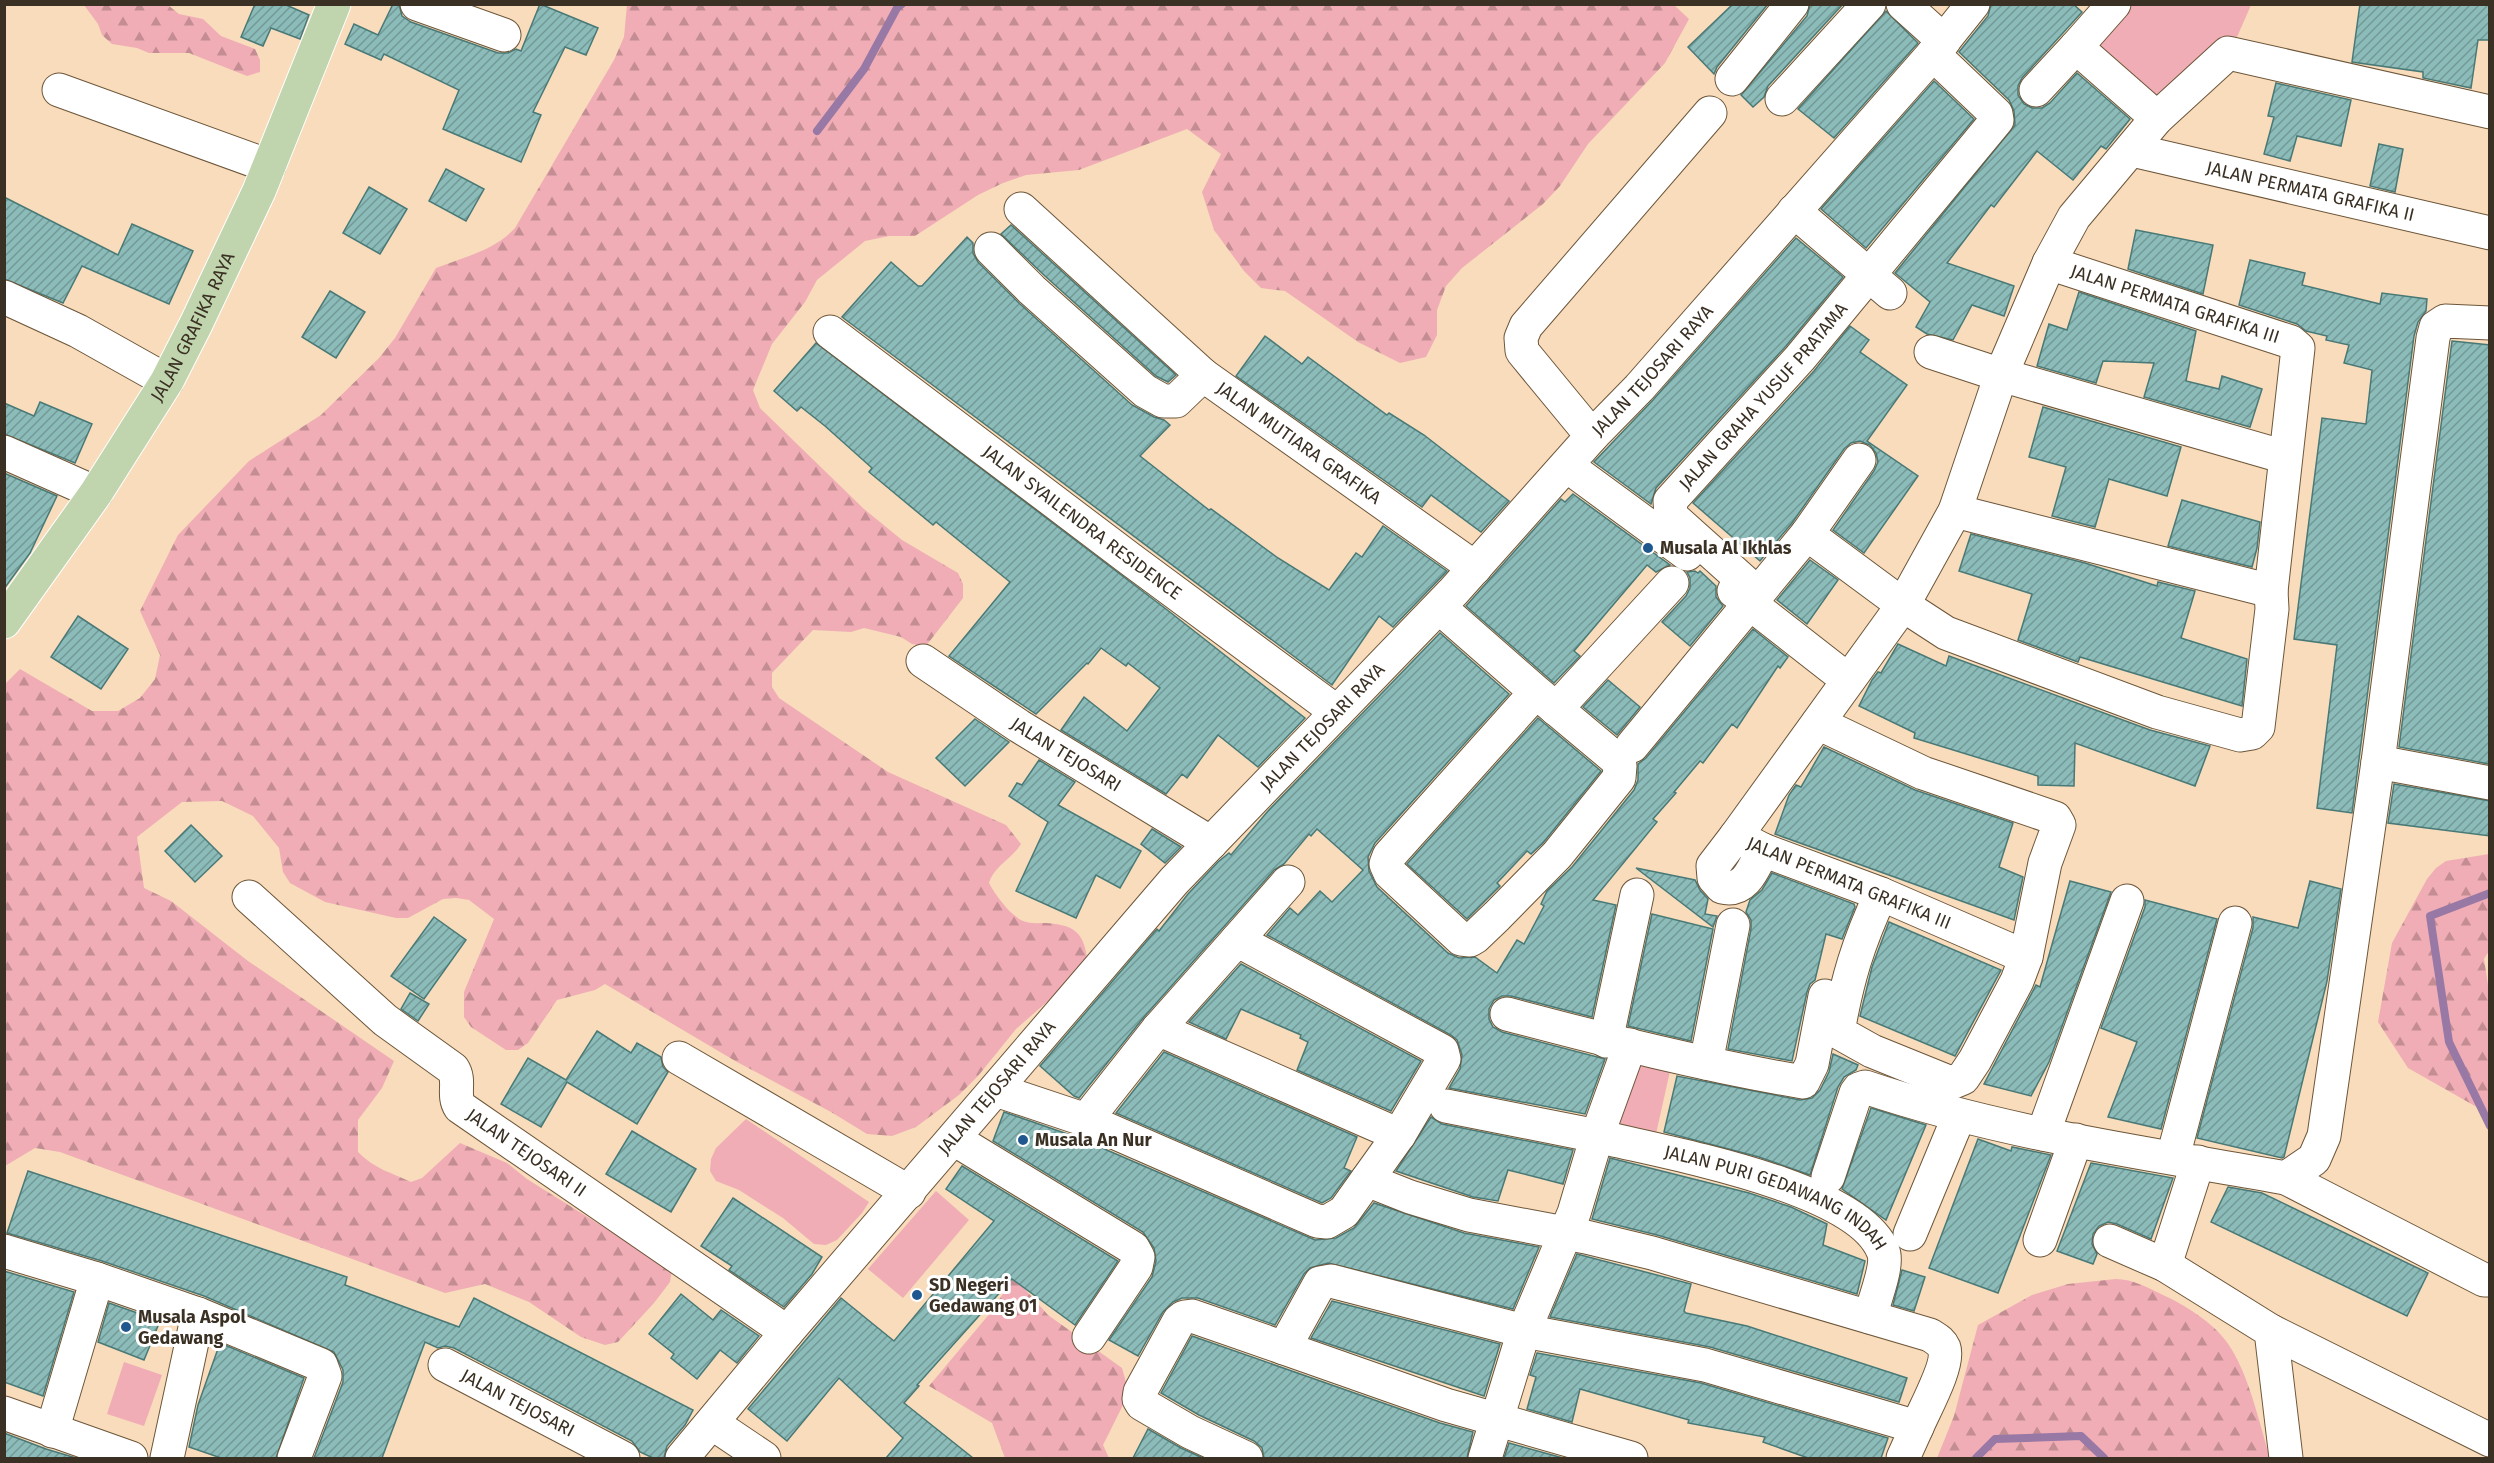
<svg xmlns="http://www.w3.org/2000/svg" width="2494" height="1463" viewBox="0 0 2494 1463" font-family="'Fira Sans',sans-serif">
<defs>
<pattern id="forest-firs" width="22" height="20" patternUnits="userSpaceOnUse" patternTransform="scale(1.5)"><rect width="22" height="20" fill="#f0adb5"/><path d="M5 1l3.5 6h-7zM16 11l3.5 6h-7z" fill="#c38d93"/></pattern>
<pattern id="building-hatch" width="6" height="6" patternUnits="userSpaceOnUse" patternTransform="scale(1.5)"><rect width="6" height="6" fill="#8bbcb9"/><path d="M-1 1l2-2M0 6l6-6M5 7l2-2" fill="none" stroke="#739996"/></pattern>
</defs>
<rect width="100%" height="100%" fill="#f8dcbc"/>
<g fill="#f0adb5">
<polygon points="2128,5 2251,5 2237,37 2159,108 2092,44"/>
<polygon points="1631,1053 1672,1062 1654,1143 1613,1134"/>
<polygon points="746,1119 869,1202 862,1213 837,1240 826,1245 814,1244 783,1218 739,1190 716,1181 710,1171 711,1159 716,1148"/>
<polygon points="936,1191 969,1220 903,1298 868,1269"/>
<polygon points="124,1362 162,1375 144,1426 107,1414"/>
</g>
<g fill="url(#forest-firs)">
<path d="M1673,4l16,15 -24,44 -77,81 -28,42 -17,18 -81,64 -16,18 -9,24v25l-11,22 -26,6 -42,-21 -73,-51 -24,-3 -17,-17 -30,-41 -12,-38 19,-38 -34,-25 -108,41 -53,5 -23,8 -25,12 -63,41h-26l-24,5 -48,39 -12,22 -33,42 -19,46 7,18 104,101 38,31 56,33 5,11v14l-37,48 -14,-2 -11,-7 -37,-9 -13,4 -38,-2 -41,43v14l7,11 109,74 118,53 15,19c-10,16 -26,21 -32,39 7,13 21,32 34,38 7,3 16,2 23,2 33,2 39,13 42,43l-72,63 -38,47 -19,19 -43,32 -24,9 -25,-2 -36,-22 -94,-50 -132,-78 -10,6 -38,10 -29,43 -10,7h-12l-35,-23 -7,-10v-25l30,-73 -25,-19 -13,-2 -13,1 -35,19h-12l-71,-16 -35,-19 -7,-11 -4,-24 -26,-32 -31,-15 -40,1 -45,35 7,51 27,13 77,60 146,100 -12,27 -24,32v32c17,17 32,20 53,30l11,-4 38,-35 47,20 20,16 145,91 -2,12 -16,21 -36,39 -13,3 -24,-8 -52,-35 -44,-18 -40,9 -385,-141 -25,-4 -30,18v-482l15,-15 72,42h26l22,-13 15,-19 5,-24 -20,-44 38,-76 71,-74 72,-46 58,-57 16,-20 41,-70c28,-11 58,-17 79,-40l99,-168 10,-23 3,-32z"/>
<polygon points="84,5 168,5 179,14 203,19 221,36 255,49 260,60 260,72 247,76 189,53 149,53 137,48 112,44 102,35 98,24"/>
<polygon points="2489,854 2489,951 2484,959 2490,998 2489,1114 2408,1068 2378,1022 2392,943 2427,879 2436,868 2446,861"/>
<polygon points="1014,1277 1048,1315 1122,1368 1129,1393 1103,1445 1109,1458 1005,1458 992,1423 929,1386 991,1312"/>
<path d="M2116,1279c17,0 32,9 47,16 22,10 49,27 63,46 23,31 33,82 44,117h-333l17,-42 24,-91 54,-30 36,-11z"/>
</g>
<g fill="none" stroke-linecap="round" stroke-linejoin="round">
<g stroke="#9878a5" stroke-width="8">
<polyline points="817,131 864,69 897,8 902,4"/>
<polyline points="2490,893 2430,916 2449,1042 2490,1126"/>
<polyline points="1976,1458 1995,1439 2081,1436 2104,1458"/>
</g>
</g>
<g fill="url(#building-hatch)" stroke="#497976" stroke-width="1.5">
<polygon points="255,4 284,4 309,15 300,39 271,28 263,46 241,37"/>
<polygon points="393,4 399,4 402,16 411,22 498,53 508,53 516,49 521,51 540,4 598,28 586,55 565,47 533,112 541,115 521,162 443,129 459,90 384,54 381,60 345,44 354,24 378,35"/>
<polygon points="1733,4 1768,4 1717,67 1714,74 1688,47"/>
<polygon points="1810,4 1843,4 1768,86 1764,97 1753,107 1741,95 1807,16"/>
<polygon points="1991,4 2073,4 2082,12 2022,78 2018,86 2018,95 2024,104 2032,108 2042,108 2050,103 2077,73 2130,119 2106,149 2101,146 2073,180 2037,151 1994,207 1991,205 1947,263 2014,286 2004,316 1972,305 1953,340 1927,334 1916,327 1930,302 1895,273 2015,125 2014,111 2009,100 1959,52 1988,16"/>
<polygon points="2360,4 2490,4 2490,40 2478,40 2471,88 2423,78 2423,72 2352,62"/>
<polygon points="1886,11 1918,43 1834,138 1798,109"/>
<polygon points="1934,81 1974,119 1866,248 1821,209"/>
<polygon points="2276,83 2351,100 2341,146 2297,136 2290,161 2264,154 2274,117 2268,116"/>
<polygon points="2379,144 2403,149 2395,192 2370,186"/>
<polygon points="446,169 484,189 466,221 429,201"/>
<polygon points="369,187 407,209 380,254 343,233"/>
<polygon points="4,197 118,255 132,224 193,251 169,304 82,266 63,303 4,279"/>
<polygon points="1011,225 1176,375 1168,382 1156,376 1045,276 1001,234"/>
<polygon points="2136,230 2213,245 2203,294 2128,269"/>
<polygon points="967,237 973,243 973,253 978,262 1020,304 1132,405 1154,417 1164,420 1170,425 1140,456 1209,510 1211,509 1278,558 1329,590 1356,553 1362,557 1383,526 1447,571 1393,627 1379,616 1332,685 842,317 891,262 918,286 922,286"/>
<polygon points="1796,238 1843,277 1786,346 1656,488 1651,504 1594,462 1653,400"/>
<polygon points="2250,260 2305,273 2302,285 2380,304 2382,293 2427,299 2426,311 2418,322 2414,336 2352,813 2317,808 2337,645 2294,639 2322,418 2366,424 2372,370 2344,363 2349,345 2326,340 2327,336 2306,331 2297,324 2239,305"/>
<polygon points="330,291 365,312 336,358 302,337"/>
<polygon points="2079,292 2196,331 2186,381 2219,389 2222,376 2262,389 2250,427 2144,397 2154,363 2103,361 2096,383 2037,366 2049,324 2067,330"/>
<polygon points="1850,326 1869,340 1860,352 1907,385 1867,441 1918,476 1864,553 1833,530 1874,471 1878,462 1876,453 1870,445 1860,441 1851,443 1844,449 1792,523 1760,561 1693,503 1814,371"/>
<polygon points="1265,336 1302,364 1308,357 1387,415 1389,413 1424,435 1509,501 1481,532 1431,495 1422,507 1236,376"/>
<polygon points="2452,341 2490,345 2489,764 2399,747"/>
<polygon points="816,343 1166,609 1305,718 1258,767 1218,735 1187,778 1182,774 1166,794 1061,730 1084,697 1127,731 1160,688 1128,663 1126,666 1101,648 1088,664 1087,663 1036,714 949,656 1010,582 936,522 933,525 869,472 872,468 825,426 801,407 797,411 774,391"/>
<polygon points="40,402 92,424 75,463 4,434 4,403 34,416"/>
<polygon points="2043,407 2181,447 2167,496 2109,479 2095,527 2052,516 2066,467 2029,457"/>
<polygon points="4,473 57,496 30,553 4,589"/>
<polygon points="1573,494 1670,565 1656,572 1647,565 1574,651 1580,656 1554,683 1466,606 1561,499 1565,502"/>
<polygon points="2182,500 2260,522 2257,548 2252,567 2168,546"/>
<polygon points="1971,534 2085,563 2157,586 2158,582 2195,591 2181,638 2247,659 2242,706 2080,657 2078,662 2018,640 2032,594 1959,571"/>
<polygon points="1810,560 1838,580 1807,624 1777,600"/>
<polygon points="1695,571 1698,573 1700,571 1716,586 1716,597 1723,606 1690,646 1662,622 1686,596 1690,588 1690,578 1687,572"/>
<polygon points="78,616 128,649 101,689 51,657"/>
<polygon points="1753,629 1788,657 1780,668 1778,666 1737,728 1732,724 1703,763 1700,761 1674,792 1676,793 1653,819 1657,822 1593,900 1616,905 1592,1017 1511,996 1502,996 1494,1000 1489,1009 1489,1019 1493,1027 1502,1032 1605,1059 1585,1114 1449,1088 1460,1069 1462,1055 1457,1040 1451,1035 1267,935 1290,908 1298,915 1320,891 1332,902 1363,870 1317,829 1311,836 1309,834 1284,864 1274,870 1144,1017 1079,1098 1074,1096 1040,1066 1157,929 1159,931 1188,894 1218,862 1229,853 1231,855 1268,811 1440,633 1509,694 1375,843 1368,857 1369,871 1377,887 1448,953 1459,958 1475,957 1497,973 1517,940 1524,944 1544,906 1541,904 1547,891 1572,867 1634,790 1638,780 1638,764 1646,758"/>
<polygon points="1898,644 1946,666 1949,656 2150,730 2210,746 2195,786 2075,743 2074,786 2038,785 2038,776 1914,738 1915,733 1859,706 1872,680 1878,672 1881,673"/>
<polygon points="1608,680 1640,707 1617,735 1583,707"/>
<polygon points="1538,718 1601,771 1543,843 1531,854 1527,851 1497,883 1500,886 1467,919 1407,864"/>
<polygon points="975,719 1009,742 965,786 936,758"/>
<polygon points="1824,747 1915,790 2013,823 1999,867 2023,877 2014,920 1775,834 1789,795 1796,785 1801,787"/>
<polygon points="1039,760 1075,782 1058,805 1141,851 1120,888 1096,875 1076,918 1016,891 1048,822 1009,796 1017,783 1022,785"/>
<polygon points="2394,784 2490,801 2490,836 2388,823"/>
<polygon points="191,825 222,856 195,882 165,851"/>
<polygon points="1152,829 1181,847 1165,863 1141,844"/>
<polygon points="1636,868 1695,880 1700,890 1708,899 1705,914 1717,916 1713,927"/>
<polygon points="1772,873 1854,904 1855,907 1842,939 1826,934 1815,980 1810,984 1807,992 1792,1061 1728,1049 1751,929 1751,920 1746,912 1750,900 1762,890"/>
<polygon points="2070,881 2111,892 2049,1062 2031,1096 1984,1084 2036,985 2040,987"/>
<polygon points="2310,881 2341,889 2327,981 2284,1157 2282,1158 2197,1138 2253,928 2253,917 2298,928"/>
<polygon points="2145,900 2217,919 2161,1129 2108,1117 2137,1042 2101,1028 2145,907"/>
<polygon points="1652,914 1713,929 1691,1041 1628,1026"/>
<polygon points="434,917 466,940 424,999 391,976"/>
<polygon points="1889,922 2001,970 1955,1056 1860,1016 1872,967"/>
<polygon points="1241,964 1421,1061 1391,1111 1297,1070 1308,1042 1300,1038 1301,1035 1241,1009 1226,1039 1189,1022"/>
<polygon points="410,993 429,1004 418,1021 401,1009"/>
<polygon points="597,1031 631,1053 637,1043 661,1057 663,1067 668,1072 637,1124 567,1082 541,1127 501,1104 528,1058 566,1080"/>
<polygon points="1164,1052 1357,1137 1344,1168 1351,1171 1331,1198 1322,1203 1116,1113"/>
<polygon points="1833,1054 1858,1065 1856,1070 1844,1077 1838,1087 1810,1175 1759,1157 1664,1132 1677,1076 1800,1100 1812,1098 1820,1090 1829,1072"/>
<polygon points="1871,1108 1926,1125 1886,1220 1842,1189"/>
<polygon points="1004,1112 1079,1138 1315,1240 1336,1238 1354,1228 1374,1203 1464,1233 1539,1247 1513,1309 1328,1263 1310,1268 1304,1274 1275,1325 1198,1298 1182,1298 1173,1302 1163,1312 1138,1356 1109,1340 1152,1277 1156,1261 1154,1248 1143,1232 993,1141"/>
<polygon points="1431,1117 1442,1124 1573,1150 1563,1184 1508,1170 1498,1201 1473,1197 1396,1171"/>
<polygon points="632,1131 696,1169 671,1212 606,1174"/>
<polygon points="1978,1139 2011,1151 2012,1147 2051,1155 1998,1293 1929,1268"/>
<polygon points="1610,1158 1749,1193 1791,1207 1827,1224 1823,1245 1865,1261 1857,1294 1657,1235 1592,1219"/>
<polygon points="2091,1163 2173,1178 2151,1239 2117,1224 2108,1222 2099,1226 2093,1234 2092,1244 2097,1254 2093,1264 2057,1251"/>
<polygon points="962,1166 1118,1261 1075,1325 1012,1279 917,1385 919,1386 904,1403 973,1458 886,1458 903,1438 839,1378 787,1441 748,1409 841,1298 894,1341 994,1221 946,1189"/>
<polygon points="28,1171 347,1277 345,1285 459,1327 474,1298 693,1410 685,1425 667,1446 664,1458 653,1458 640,1452 632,1441 454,1348 445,1346 438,1348 425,1342 382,1458 314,1458 343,1382 343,1370 334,1352 204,1296 102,1261 7,1233"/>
<polygon points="2228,1187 2262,1193 2428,1273 2407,1316 2211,1222"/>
<polygon points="733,1198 822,1257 812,1274 784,1307 729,1270 732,1266 701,1246"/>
<polygon points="1577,1254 1691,1284 1684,1311 1686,1313 1747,1326 1907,1378 1899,1402 1710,1347 1550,1317"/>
<polygon points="1902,1270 1925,1277 1914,1311 1893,1305"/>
<polygon points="4,1271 74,1292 43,1396 4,1382"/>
<polygon points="681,1294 713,1320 721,1310 759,1336 737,1363 720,1350 697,1379 671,1358 674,1354 649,1334"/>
<polygon points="1332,1301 1500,1344 1484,1396 1311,1338"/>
<polygon points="109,1303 160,1321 144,1360 98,1342"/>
<polygon points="1192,1336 1440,1423 1473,1432 1467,1458 1264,1458 1262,1448 1254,1441 1199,1415 1161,1393"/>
<polygon points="220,1343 304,1378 276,1458 221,1458 189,1447 198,1405"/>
<polygon points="1537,1353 1701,1383 1888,1438 1881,1458 1808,1458 1763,1442 1765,1437 1688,1423 1689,1420 1580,1389 1572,1422 1527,1409 1536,1377 1530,1375"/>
<polygon points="1148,1429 1181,1448 1203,1458 1133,1458"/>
<polygon points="4,1433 46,1449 76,1458 4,1458"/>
<polygon points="1509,1443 1563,1458 1504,1458"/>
</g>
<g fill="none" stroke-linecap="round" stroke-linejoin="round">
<defs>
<g id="minor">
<polyline points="417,4 504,35"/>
<polyline points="1903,4 1944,41"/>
<polyline points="2114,4 2076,47 2157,118"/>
<polyline points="1732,79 1792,4"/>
<polyline points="59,90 269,166"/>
<polyline points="2036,90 2076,47"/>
<polyline points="1782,99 1869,4"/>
<path id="s1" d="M2132,150l358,83"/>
<polyline points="1021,209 1203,375"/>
<polyline points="1794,211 1890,293"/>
<path id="s2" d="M991,249l41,41 113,101 18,10h13l27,-26 272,193"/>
<polyline points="4,297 78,331 167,381"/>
<polyline points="2490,323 2445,321 2436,327 2433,338 2378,762 2490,783"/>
<path id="s3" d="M830,332l300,227 207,153"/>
<polyline points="1931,352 2001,375 2285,457"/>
<polyline points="1592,436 1522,351 1521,338 1526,326 1710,113"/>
<polyline points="4,452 96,493"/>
<polyline points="1574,471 1687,554"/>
<polyline points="1955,511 2271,591 2298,348 2291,342 2049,263"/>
<polyline points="1807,534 1903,605 1946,633 2157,712 2240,735 2252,733 2258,727 2272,609 2271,591"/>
<polyline points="1734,591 1848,680"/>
<path id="s4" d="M1758,594l-87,-78 -1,-15 130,-143 197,-238 -1,-6 -63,-60"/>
<polyline points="1439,607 1536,692 1389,856 1386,864 1390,873 1461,939 1470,940 1475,937 1497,916 1557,855 1619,778 1620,766 1616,759 1536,692"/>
<path id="s5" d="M923,661l96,65 192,117"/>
<polyline points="1556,709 1672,583"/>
<path d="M1818,723l105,50 132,45 4,7 -14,38 -19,94 -9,24 -42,79 -12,18 -12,5 -79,-32 -34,-19c9,-52 20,-89 43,-138"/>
<polyline points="1632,746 1807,534 1859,460"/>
<path d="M1736,836l-23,30 1,12 8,9c24,6 32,-20 41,-37"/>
<path id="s6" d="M249,897l136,123 68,49c8,12 -1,26 7,38l327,225"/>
<polyline points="1237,940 1288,882"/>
<polyline points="2026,957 1881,894 1763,850 1736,836 1903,605 1955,511 2001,375 2049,263 2074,217 2157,118 2228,53 2490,112"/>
<path d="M1507,1014c98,26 196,51 296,68l9,-18 13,-68"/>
<polyline points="1158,1029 1399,1135"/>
<polyline points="1606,1041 1637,895"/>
<path id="s7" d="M1630,1045l-33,91c64,16 260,49 286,115 6,14 -9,50 -13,66"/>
<polyline points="679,1058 909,1192"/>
<polyline points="1706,1063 1733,925"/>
<polyline points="996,1090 1086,1120 1317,1221 1327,1222 1344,1212 1399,1135 1444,1059 1442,1051 1237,940 1158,1029 1086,1120"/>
<polyline points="1446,1106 1597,1136 1574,1213 1524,1331 1485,1458"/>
<polyline points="2043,1134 2127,901"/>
<polyline points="954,1139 1133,1248 1138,1257 1136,1267 1089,1337"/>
<polyline points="2173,1157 2235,923"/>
<path d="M1828,1177l28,-84 3,-4 6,-2c136,46 280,66 421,91l28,-19 10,-23 54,-374"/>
<polyline points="2286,1178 2484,1280 2490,1280"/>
<path d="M1367,1180l43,17 59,18 117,22 66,16 278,82c6,4 11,6 14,13 6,16 -20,62 -27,79l-212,-62 -181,-34 -193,-50 -11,2 -36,65 162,57 185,53"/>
<polyline points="1910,1234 1959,1116"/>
<polyline points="2040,1240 2076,1140"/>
<polyline points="2110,1241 2165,1265 2271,1331 2286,1458"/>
<polyline points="4,1251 97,1279 198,1314 321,1365 325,1376 294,1458"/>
<polyline points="2165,1265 2198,1162"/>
<polyline points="2271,1331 2490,1440"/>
<path id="s8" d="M445,1365l178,93"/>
<polyline points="4,1413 131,1458"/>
<polyline points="712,1423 764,1458"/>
<polyline points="52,1431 97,1279"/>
<polyline points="167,1458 198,1314"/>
<path id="s9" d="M682,1458l105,-126 387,-451 280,-290 138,-155 47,-48 294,-334 40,-50"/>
<polyline points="1246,1458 1190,1432 1142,1404 1139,1399 1140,1392 1179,1321 1184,1317 1192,1316 1284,1348"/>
<polyline points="1903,1458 1917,1427"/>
</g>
<g id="major">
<path id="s10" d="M4,622l92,-129 71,-112 29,-57 63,-133 75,-187"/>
</g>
</defs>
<use href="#minor" stroke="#6d5639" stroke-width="35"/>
<use href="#major" stroke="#fff" stroke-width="35"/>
<use href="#minor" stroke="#fff" stroke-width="33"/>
<use href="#major" stroke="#c0d4ae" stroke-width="33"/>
</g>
<g fill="#1f578f" stroke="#fff" stroke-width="2">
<circle cx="1648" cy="548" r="6"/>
<circle cx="1023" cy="1140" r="6"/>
<circle cx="917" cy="1295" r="6"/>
<circle cx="126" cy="1327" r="6"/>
</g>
<g text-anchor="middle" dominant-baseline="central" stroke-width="6" stroke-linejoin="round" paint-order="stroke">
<g font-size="18" fill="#3a3023" stroke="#fff">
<text stroke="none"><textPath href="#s1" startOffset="183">JALAN PERMATA GRAFIKA II</textPath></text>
<text transform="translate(2175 304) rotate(18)">JALAN PERMATA GRAFIKA III</text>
<text stroke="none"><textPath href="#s10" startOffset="351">JALAN GRAFIKA RAYA</textPath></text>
<text stroke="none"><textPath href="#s9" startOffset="1458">JALAN TEJOSARI RAYA</textPath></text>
<text stroke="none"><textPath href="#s4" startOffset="272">JALAN GRAHA YUSUF PRATAMA</textPath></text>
<text stroke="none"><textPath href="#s2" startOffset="398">JALAN MUTIARA GRAFIKA</textPath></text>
<text stroke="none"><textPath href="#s3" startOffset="316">JALAN SYAILENDRA RESIDENCE</textPath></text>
<text stroke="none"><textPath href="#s9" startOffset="972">JALAN TEJOSARI RAYA</textPath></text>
<text stroke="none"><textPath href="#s5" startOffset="171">JALAN TEJOSARI</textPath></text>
<text transform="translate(1849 883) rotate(22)">JALAN PERMATA GRAFIKA III</text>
<text stroke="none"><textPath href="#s9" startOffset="486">JALAN TEJOSARI RAYA</textPath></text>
<text stroke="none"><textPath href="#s6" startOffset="387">JALAN TEJOSARI II</textPath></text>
<text stroke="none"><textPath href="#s7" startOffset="288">JALAN PURI GEDAWANG INDAH</textPath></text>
<text stroke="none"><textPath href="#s8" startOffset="82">JALAN TEJOSARI</textPath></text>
</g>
<g font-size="18" font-weight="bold" fill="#3a3023" stroke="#fff" text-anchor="start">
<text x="1660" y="548">Musala Al Ikhlas</text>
<text x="1035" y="1140">Musala An Nur</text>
<text x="929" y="1285">SD Negeri<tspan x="929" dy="21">Gedawang 01</tspan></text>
<text x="138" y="1317">Musala Aspol<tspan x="138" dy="21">Gedawang</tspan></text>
</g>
</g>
<rect width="2494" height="1463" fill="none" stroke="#3a3023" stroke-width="12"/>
</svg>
